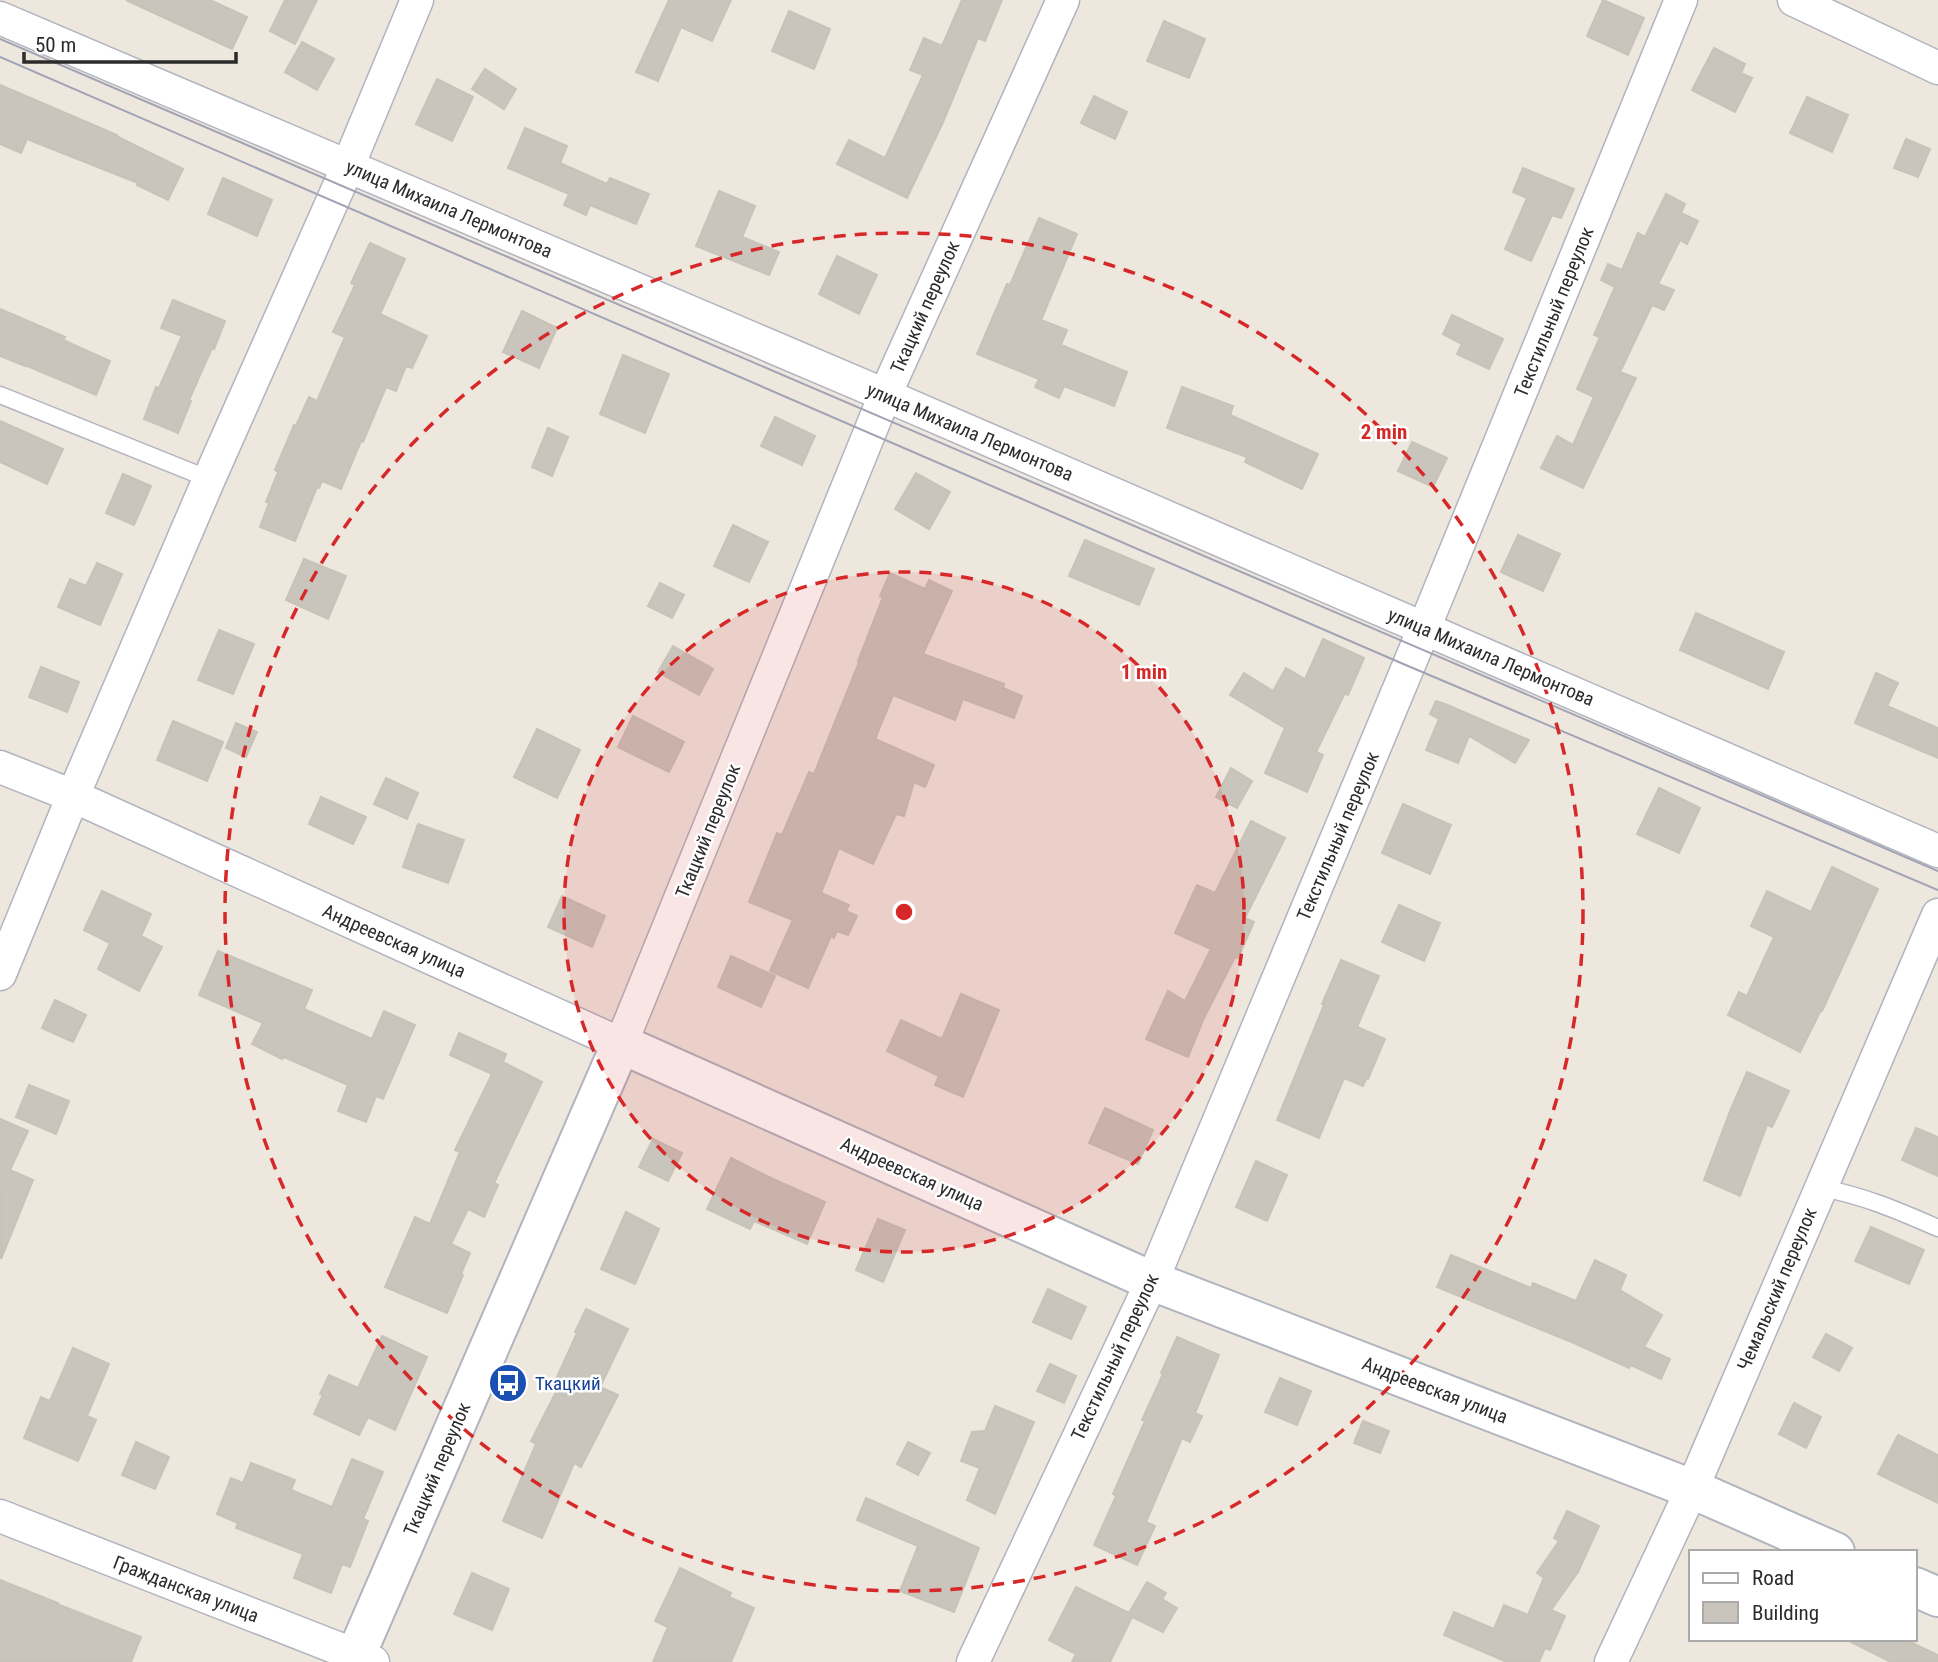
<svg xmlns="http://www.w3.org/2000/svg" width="1938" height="1662" viewBox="0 0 1938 1662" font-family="'Roboto Condensed',sans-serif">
<rect width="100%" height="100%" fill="#ede7de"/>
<g fill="#c9c5bc" stroke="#c8c3b8" stroke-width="2">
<polygon points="126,0 210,0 247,17 232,49"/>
<polygon points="285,0 317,0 295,44 270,31"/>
<polygon points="669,0 731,0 712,41 681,27 658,81 636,72"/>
<polygon points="962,0 1002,0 985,41 978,38 943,122 907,198 837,164 849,140 885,158 923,75 910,70 924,38 942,46"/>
<polygon points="1603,0 1644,18 1628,55 1587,36"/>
<polygon points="789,11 830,29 814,69 772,51"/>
<polygon points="1164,21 1205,39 1189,78 1147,61"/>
<polygon points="302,42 334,59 317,90 285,72"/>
<polygon points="1714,48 1745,64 1741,73 1752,78 1735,112 1692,90"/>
<polygon points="485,69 516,89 504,109 472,89"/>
<polygon points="437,79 473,97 452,141 416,124"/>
<polygon points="0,85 117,135 116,136 183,169 168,200 137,185 138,183 27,139 21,153 0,144"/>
<polygon points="1094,96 1127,112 1115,139 1081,123"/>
<polygon points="1807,97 1848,115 1832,152 1790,133"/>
<polygon points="525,128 567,146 560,163 607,184 610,178 649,194 636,224 590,205 586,215 564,205 569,194 508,168"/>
<polygon points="1906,139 1930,149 1918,177 1894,168"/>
<polygon points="1523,168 1574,189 1561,218 1552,215 1531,261 1505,249 1527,198 1513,192"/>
<polygon points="223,178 272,200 257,236 208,214"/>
<polygon points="719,191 755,206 742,237 779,252 769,275 696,246"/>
<polygon points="1666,194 1685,204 1681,213 1698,221 1687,244 1680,240 1658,284 1674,290 1664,310 1652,305 1620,372 1636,378 1583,488 1541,468 1557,436 1573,445 1594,397 1577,389 1600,337 1594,335 1615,287 1601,280 1608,264 1622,270 1638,233 1645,237"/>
<polygon points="1039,218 1077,234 1041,320 1067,330 1061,345 1127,372 1114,406 1064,386 1059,398 1035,387 1039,379 977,354 1007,284 1010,285"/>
<polygon points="370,243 405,259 380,314 427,336 412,368 406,366 396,391 386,387 363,442 361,441 341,489 322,481 319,488 317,487 295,541 260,527 269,503 266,502 278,472 275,470 294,425 296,426 309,397 317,401 345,337 333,332 355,285 351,283"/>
<polygon points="837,256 877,275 859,314 819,294"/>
<polygon points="173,300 225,321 214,349 212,348 189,400 191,401 178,433 144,419 156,387 159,388 182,336 161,328"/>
<polygon points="0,309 65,337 63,340 110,361 96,395 25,365 25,366 0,356"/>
<polygon points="522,311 557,328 539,368 503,352"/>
<polygon points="1452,315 1503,339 1489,369 1457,354 1462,344 1443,334"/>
<polygon points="623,355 669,374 645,433 600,414"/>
<polygon points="1182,387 1233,406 1230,415 1318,454 1302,489 1245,462 1247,457 1167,428"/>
<polygon points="775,417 815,436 802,465 761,446"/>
<polygon points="0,421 63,449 47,484 0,462"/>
<polygon points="548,428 568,437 552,476 532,467"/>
<polygon points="1412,442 1447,458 1433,487 1398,471"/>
<polygon points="916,473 950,492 929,529 895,509"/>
<polygon points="123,474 151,486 134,525 106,513"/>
<polygon points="733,525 768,542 749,582 714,566"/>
<polygon points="1518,535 1560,554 1543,591 1501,572"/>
<polygon points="1085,540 1154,569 1139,605 1069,576"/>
<polygon points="304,559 346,576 328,619 286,600"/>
<polygon points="97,563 122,574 100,625 58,607 70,579 86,586"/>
<polygon points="890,573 925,589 929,580 952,591 923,654 1004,684 1003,688 1022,696 1014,718 963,699 955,720 893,695 875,739 934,765 925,787 914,782 904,816 896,814 873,864 839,848 821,893 849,905 846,911 857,916 848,935 837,931 834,938 831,936 808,988 770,971 793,920 749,902 777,833 782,835 809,772 814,774 859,662 858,661 883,597 880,596"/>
<polygon points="660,583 684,595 672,618 648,606"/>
<polygon points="1696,613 1784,652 1768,689 1680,650"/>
<polygon points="219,630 254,644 233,694 198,680"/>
<polygon points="1323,639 1364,658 1348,695 1345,693 1316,752 1323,755 1307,792 1265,773 1285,728 1230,695 1244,673 1273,691 1286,668 1305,679"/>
<polygon points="673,646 713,669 699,695 658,672"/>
<polygon points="41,667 79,682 67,712 29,697"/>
<polygon points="1876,673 1898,683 1887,706 1938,728 1938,758 1855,723"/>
<polygon points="1436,701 1445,704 1529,740 1515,763 1469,736 1458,763 1426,750 1439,719 1430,714"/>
<polygon points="633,716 684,742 669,772 618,747"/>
<polygon points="173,721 223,742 207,781 157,760"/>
<polygon points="236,723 257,732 246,757 226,748"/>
<polygon points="537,729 580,750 557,798 514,777"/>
<polygon points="1231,768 1252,781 1237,808 1216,797"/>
<polygon points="386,778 418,793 407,819 374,804"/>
<polygon points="1659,788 1700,808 1679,853 1637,834"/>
<polygon points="321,797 366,817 353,844 309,824"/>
<polygon points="1403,804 1451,825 1430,874 1382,853"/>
<polygon points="1251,821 1285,838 1245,918 1254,922 1238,958 1235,957 1203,1020 1188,1057 1146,1039 1168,991 1185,1001 1211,949 1175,933 1197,885 1215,893"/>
<polygon points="418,824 464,840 448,883 403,867"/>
<polygon points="1832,867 1878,889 1822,1011 1821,1010 1800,1052 1728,1015 1739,992 1747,996 1774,937 1751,926 1767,891 1811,912"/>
<polygon points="102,891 151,914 141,936 162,947 139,991 98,969 110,943 84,930"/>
<polygon points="562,896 605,916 592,947 548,927"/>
<polygon points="1399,905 1440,923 1424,961 1382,942"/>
<polygon points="218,951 312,990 304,1009 372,1039 384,1011 415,1025 383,1099 376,1096 366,1122 338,1111 348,1085 284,1057 282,1059 252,1044 263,1023 199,995"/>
<polygon points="731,956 775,976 761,1007 718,987"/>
<polygon points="1341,960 1379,976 1357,1027 1385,1039 1368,1079 1366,1079 1363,1086 1344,1078 1319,1138 1277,1120 1324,1005 1322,1004"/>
<polygon points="961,994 999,1010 963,1097 935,1085 939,1076 887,1051 901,1020 942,1039"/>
<polygon points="55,1000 86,1015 73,1042 42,1028"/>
<polygon points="459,1033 506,1054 503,1062 542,1082 494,1183 498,1185 484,1217 468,1209 451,1244 470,1253 461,1274 463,1275 447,1313 385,1287 415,1217 430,1224 460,1152 455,1150 492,1074 450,1055"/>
<polygon points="1747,1072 1789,1091 1772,1127 1767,1125 1740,1196 1704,1180 1731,1109"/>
<polygon points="29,1085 69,1101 56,1134 16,1117"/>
<polygon points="1105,1108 1153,1130 1138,1164 1089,1143"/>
<polygon points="0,1119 28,1131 10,1170 33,1180 1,1259"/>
<polygon points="1916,1128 1938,1137 1938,1176 1902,1160"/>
<polygon points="653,1139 682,1153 668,1181 639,1167"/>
<polygon points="731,1158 773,1179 825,1202 807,1244 754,1221 750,1229 707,1209"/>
<polygon points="1256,1161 1287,1175 1267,1221 1236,1207"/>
<polygon points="626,1212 659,1229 635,1284 601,1269"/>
<polygon points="878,1219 905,1230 883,1282 856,1270"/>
<polygon points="1871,1227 1924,1250 1909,1284 1855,1261"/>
<polygon points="1451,1255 1531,1288 1533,1283 1576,1301 1595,1260 1626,1275 1620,1290 1662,1315 1644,1347 1670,1359 1661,1379 1631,1365 1629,1368 1574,1343 1437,1287"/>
<polygon points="1048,1289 1086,1307 1071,1339 1033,1322"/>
<polygon points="586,1309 628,1329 600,1387 618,1395 581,1467 574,1463 542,1538 503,1521 536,1444 531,1441 557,1390 552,1388 577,1333 575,1332"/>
<polygon points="1826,1334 1852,1348 1839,1371 1813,1357"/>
<polygon points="382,1336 427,1357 395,1430 368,1417 359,1435 314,1414 323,1395 320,1394 329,1375 358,1388"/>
<polygon points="1177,1337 1219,1355 1195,1413 1202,1416 1190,1442 1182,1438 1146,1522 1155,1526 1137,1565 1094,1545 1116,1496 1113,1494 1145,1421 1142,1420 1163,1374 1161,1373"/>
<polygon points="73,1348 109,1364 87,1416 96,1420 78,1461 24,1438 41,1397 50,1401"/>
<polygon points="1050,1364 1076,1376 1064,1403 1037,1391"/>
<polygon points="1280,1378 1311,1391 1297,1425 1265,1412"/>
<polygon points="1794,1403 1821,1417 1806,1448 1779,1434"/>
<polygon points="995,1406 1034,1422 995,1514 967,1500 980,1468 961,1461 972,1432 985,1431"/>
<polygon points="1363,1421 1389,1431 1380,1453 1354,1443"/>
<polygon points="1898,1435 1938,1455 1938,1503 1878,1474"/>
<polygon points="136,1442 169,1457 155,1489 122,1475"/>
<polygon points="908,1442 930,1453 918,1475 897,1464"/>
<polygon points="352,1459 383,1472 363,1519 368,1521 350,1567 342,1564 331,1593 294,1578 303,1554 236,1528 238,1523 217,1514 231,1478 243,1483 251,1463 295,1480 291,1490 332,1507"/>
<polygon points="866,1498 979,1548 954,1612 900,1591 918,1546 857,1520"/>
<polygon points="1567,1511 1599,1526 1578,1572 1551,1610 1565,1616 1550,1650 1545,1648 1539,1662 1507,1662 1444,1635 1454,1612 1494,1629 1504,1605 1528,1615 1544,1578 1537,1573 1559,1541 1554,1538"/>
<polygon points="680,1568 731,1593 729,1597 754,1608 731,1662 653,1662 668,1627 655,1621"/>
<polygon points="472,1573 509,1589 492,1630 454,1614"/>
<polygon points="0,1580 58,1603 57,1604 141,1637 131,1662 0,1662"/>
<polygon points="1147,1582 1166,1593 1162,1599 1177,1608 1163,1632 1132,1617 1110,1662 1072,1662 1076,1654 1049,1640 1076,1587 1129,1613"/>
<polygon points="1845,1639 1904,1639 1938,1655 1938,1662 1891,1662"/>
</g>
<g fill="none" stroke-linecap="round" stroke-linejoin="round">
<defs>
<g id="service">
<polyline points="0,395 209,479"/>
<path d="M1821,1188c41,7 78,23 117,40"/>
</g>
<g id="minor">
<polyline points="1794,0 1938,68"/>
<polyline points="0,18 885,395 1938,851"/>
<polyline points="0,767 73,796 621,1044 885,395 1063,0"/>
<polyline points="0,974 73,796 209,479 348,166 417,0"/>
<polyline points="0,1516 373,1662"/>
<polyline points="973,1662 1152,1281 1416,648 1681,0"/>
<polyline points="1611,1662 1692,1489 1938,915"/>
</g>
<g id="tertiary">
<polyline points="1915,1587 1938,1597"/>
<polyline points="353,1662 621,1044 1152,1281 1692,1489 1835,1552"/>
</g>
</defs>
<use href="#service" stroke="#b1b4bf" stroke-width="19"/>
<use href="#minor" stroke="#b1b4bf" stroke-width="35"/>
<use href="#tertiary" stroke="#b1b4bf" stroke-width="42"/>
<use href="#service" stroke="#fff" stroke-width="16"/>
<use href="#minor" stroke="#fff" stroke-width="32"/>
<use href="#tertiary" stroke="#fff" stroke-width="38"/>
<g stroke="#a1a3b5" stroke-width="2">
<polyline points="0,39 1938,871"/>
<polyline points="0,57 1408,666 1938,890"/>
</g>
</g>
<circle cx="904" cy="912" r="340" fill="#d62828" fill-opacity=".12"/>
<g fill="none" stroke="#d62828" stroke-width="3.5" stroke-dasharray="12 9">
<circle cx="904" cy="912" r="340"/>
<circle cx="904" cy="912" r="679"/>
</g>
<defs>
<symbol id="bus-disc" viewBox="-11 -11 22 22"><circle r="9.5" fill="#1a4fb4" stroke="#fff"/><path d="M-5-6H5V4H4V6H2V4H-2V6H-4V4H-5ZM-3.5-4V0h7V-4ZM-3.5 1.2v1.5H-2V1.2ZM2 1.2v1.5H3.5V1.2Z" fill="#fff"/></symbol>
</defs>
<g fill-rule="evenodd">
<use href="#bus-disc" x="486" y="1361" width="44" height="44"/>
</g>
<g text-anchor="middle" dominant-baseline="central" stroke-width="5" stroke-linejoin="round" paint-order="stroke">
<g font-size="19" fill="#2b2b2b" stroke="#fff">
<text transform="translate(449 209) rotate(23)">улица Михаила Лермонтова</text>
<text transform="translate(925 307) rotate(-66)">Ткацкий переулок</text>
<text transform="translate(1554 312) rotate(-68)">Текстильный переулок</text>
<text transform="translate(970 432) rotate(23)">улица Михаила Лермонтова</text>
<text transform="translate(1491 657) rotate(23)">улица Михаила Лермонтова</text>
<text transform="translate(708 831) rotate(-68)">Ткацкий переулок</text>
<text transform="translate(1338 836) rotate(-67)">Текстильный переулок</text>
<text transform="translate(394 941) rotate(24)">Андреевская улица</text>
<text transform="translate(912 1174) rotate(24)">Андреевская улица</text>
<text transform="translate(1777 1289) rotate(-67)">Чемальский переулок</text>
<text transform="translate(1115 1357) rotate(-65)">Текстильный переулок</text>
<text transform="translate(1435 1390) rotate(21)">Андреевская улица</text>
<text transform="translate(437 1469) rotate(-67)">Ткацкий переулок</text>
<text transform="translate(186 1589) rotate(21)">Гражданская улица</text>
</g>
<g font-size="19" fill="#164399" stroke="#fff" text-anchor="start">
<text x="535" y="1383">Ткацкий</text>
</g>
</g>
<circle cx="904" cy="912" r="10" fill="#d62828" stroke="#fff" stroke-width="3.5"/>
<g font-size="21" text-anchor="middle" font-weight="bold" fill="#d62828" stroke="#fff" stroke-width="5" stroke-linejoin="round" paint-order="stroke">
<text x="1384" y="439">2 min</text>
<text x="1144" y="679">1 min</text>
</g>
<rect x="1689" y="1550" width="228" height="91" fill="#ffffff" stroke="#aaaaaa" stroke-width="2"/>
<rect x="1703" y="1573" width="35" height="10" fill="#ffffff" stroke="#aaaaaa" stroke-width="2"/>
<text x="1752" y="1585" font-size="21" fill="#2b2b2b">Road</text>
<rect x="1703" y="1602" width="35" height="21" fill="#c9c5bc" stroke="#aaaaaa" stroke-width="2"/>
<text x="1752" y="1620" font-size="21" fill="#2b2b2b">Building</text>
<path d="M24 52v10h212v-10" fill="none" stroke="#2b2b2b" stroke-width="3.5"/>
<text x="35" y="52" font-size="21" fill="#2b2b2b" stroke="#ffffff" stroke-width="5" paint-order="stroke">50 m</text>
</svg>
